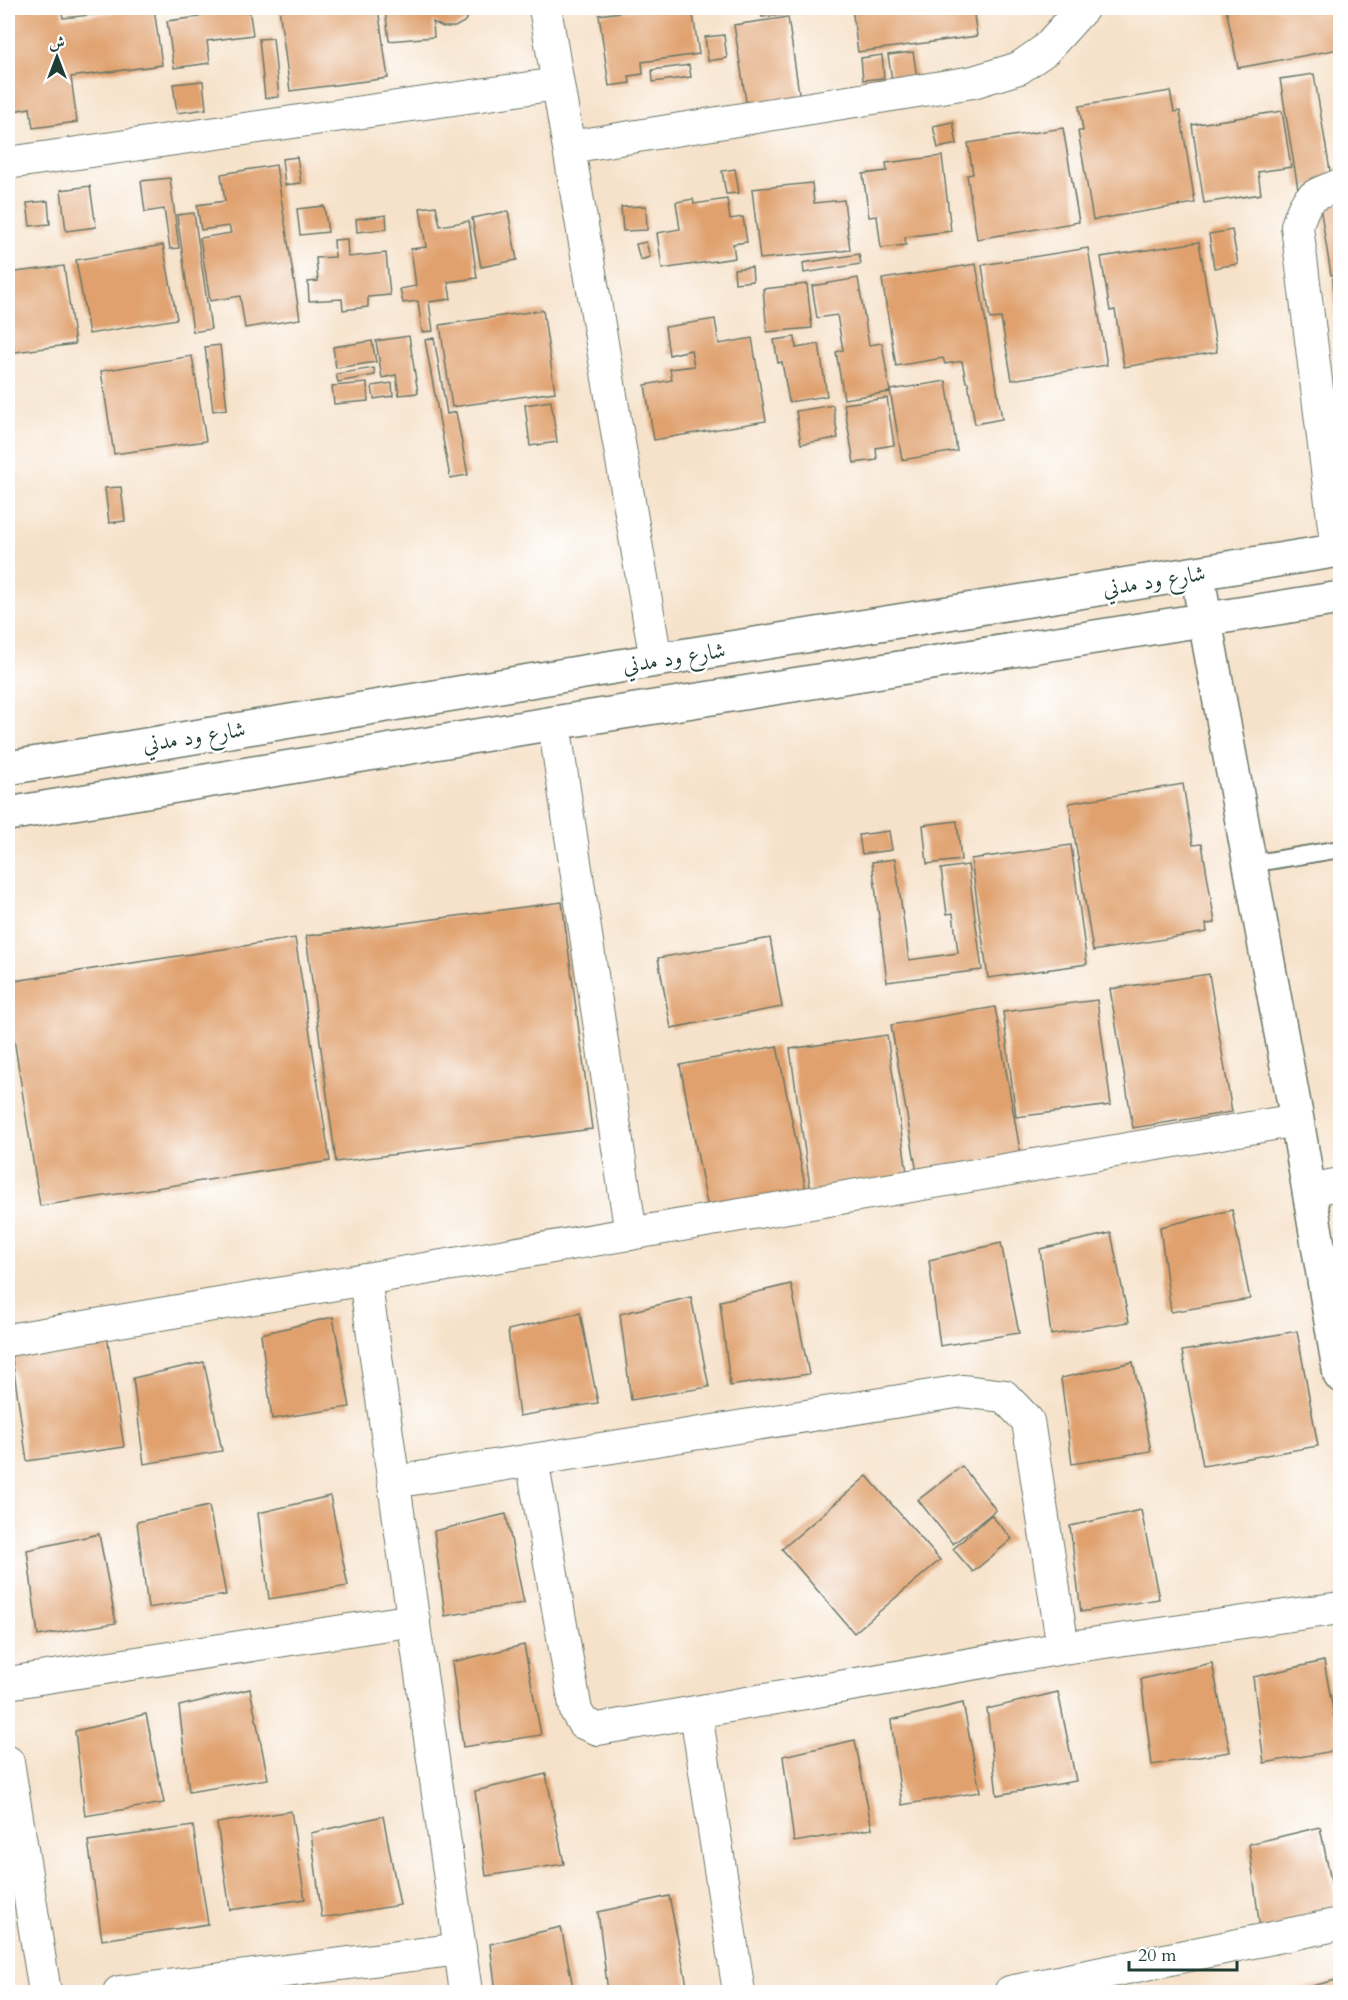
<svg xmlns="http://www.w3.org/2000/svg" width="1348" height="2000" viewBox="0 0 1348 2000" font-family="Cardo,Amiri,serif">
<rect width="100%" height="100%" fill="#fff"/>
<filter id="ink" filterUnits="userSpaceOnUse"><feTurbulence type="fractalNoise" baseFrequency=".0167" numOctaves="2"/><feDisplacementMap in="SourceGraphic" scale="12" xChannelSelector="R" yChannelSelector="G"/><feConvolveMatrix kernelMatrix="1 2 1 2 8 2 1 2 1" color-interpolation-filters="sRGB"/></filter>
<filter id="wash" filterUnits="userSpaceOnUse"><feTurbulence type="fractalNoise" baseFrequency=".008" numOctaves="4" result="noise"/><feDisplacementMap in="SourceGraphic" scale="24" xChannelSelector="R" yChannelSelector="G"/><feGaussianBlur stdDeviation="1.35" result="paint"/><feColorMatrix in="noise" values="0 0 0 0 0 0 0 0 0 0 0 0 0 0 0 0 0 1.4 0 .05"/><feComposite in="paint" operator="in"/></filter>
<g filter="url(#wash)">
<rect width="100%" height="100%" fill="#f6e2ca"/>
<g id="blocks">
<g fill="#e0a16e">
<polygon points="21,8 61,8 63,18 154,8 162,65 71,77 77,122 33,128 30,108 8,112 8,9"/>
<polygon points="198,8 249,8 253,35 207,41 210,63 174,68 167,21 199,17"/>
<polygon points="279,8 378,8 388,78 290,91"/>
<polygon points="385,8 473,8 471,13 464,22 455,27 443,27 433,22 434,37 389,41"/>
<polygon points="650,8 692,8 699,54 642,62 643,74 629,76 630,83 609,86 599,15"/>
<polygon points="760,8 828,8 829,11 762,17"/>
<polygon points="852,8 973,8 977,36 858,52"/>
<polygon points="1226,8 1340,8 1340,49 1238,68"/>
<polygon points="788,17 800,100 747,108 734,25"/>
<polygon points="724,35 727,58 708,61 705,37"/>
<polygon points="273,38 279,97 265,98 259,39"/>
<polygon points="913,52 917,77 892,80 888,55"/>
<polygon points="882,55 884,78 863,80 861,58"/>
<polygon points="689,65 691,77 653,82 652,70"/>
<polygon points="1314,74 1332,183 1298,189 1280,79"/>
<polygon points="203,81 206,109 177,113 173,84"/>
<polygon points="1170,91 1174,112 1180,111 1195,203 1093,220 1078,131 1083,131 1079,106"/>
<polygon points="1282,111 1291,167 1258,172 1261,194 1204,203 1192,125"/>
<polygon points="953,122 957,144 938,148 933,126"/>
<polygon points="1063,128 1079,222 977,239 967,175 973,174 968,143"/>
<polygon points="942,156 951,231 905,237 906,245 881,248 877,216 869,217 863,174 887,171 886,163"/>
<polygon points="297,157 301,183 285,185 282,159"/>
<polygon points="276,165 300,319 245,328 240,296 210,301 200,238 231,233 229,226 201,230 197,205 225,201 221,174"/>
<polygon points="735,169 739,193 726,194 722,171"/>
<polygon points="170,178 179,248 170,249 164,209 145,212 141,181"/>
<polygon points="812,183 814,203 844,200 850,250 760,259 752,189"/>
<polygon points="90,186 96,227 66,231 61,190"/>
<polygon points="693,199 694,204 727,199 730,219 743,217 747,242 733,244 735,258 662,269 657,233 680,229 676,202"/>
<polygon points="48,201 50,224 30,226 27,203"/>
<polygon points="1340,203 1340,274 1331,275 1320,206"/>
<polygon points="324,206 328,232 300,235 297,209"/>
<polygon points="436,206 440,226 469,221 477,278 448,282 451,299 429,302 433,331 422,332 418,301 403,303 400,289 416,286 411,249 426,247 420,208"/>
<polygon points="646,206 647,230 623,231 621,207"/>
<polygon points="508,211 517,260 481,267 472,218"/>
<polygon points="194,213 211,329 193,332 177,215"/>
<polygon points="386,215 387,229 357,232 356,219"/>
<polygon points="1232,230 1238,264 1214,268 1209,234"/>
<polygon points="347,239 348,257 386,253 390,295 368,297 368,307 343,310 342,299 309,301 308,282 318,281 316,258 335,257 334,240"/>
<polygon points="646,242 650,257 640,260 636,244"/>
<polygon points="1199,242 1217,352 1124,367 1115,310 1110,311 1101,257"/>
<polygon points="163,245 177,319 89,334 76,260"/>
<polygon points="1088,248 1107,365 1012,380 1001,318 990,319 982,265"/>
<polygon points="859,254 861,264 804,273 803,263"/>
<polygon points="976,264 1002,419 975,424 968,382 966,382 962,361 945,364 943,358 896,366 882,279"/>
<polygon points="64,266 75,344 8,353 8,273"/>
<polygon points="752,267 753,281 735,283 734,269"/>
<polygon points="1340,277 1340,315 1335,316 1333,278"/>
<polygon points="858,278 869,345 882,343 890,392 844,399 836,352 843,350 837,315 817,318 812,286"/>
<polygon points="807,284 812,328 767,332 763,289"/>
<polygon points="543,310 555,392 452,407 440,325"/>
<polygon points="715,319 719,344 752,338 766,421 654,440 645,385 672,380 670,369 694,366 691,350 669,355 665,327"/>
<polygon points="409,336 418,393 399,395 396,375 382,378 376,341"/>
<polygon points="795,337 796,348 819,344 827,396 789,402 782,362 778,363 774,340"/>
<polygon points="434,338 447,414 456,412 468,475 450,478 425,340"/>
<polygon points="372,341 376,362 336,368 333,347"/>
<polygon points="220,345 227,409 213,411 205,347"/>
<polygon points="192,356 206,441 114,454 101,371"/>
<polygon points="374,368 375,375 338,382 336,374"/>
<polygon points="946,381 957,451 902,460 890,390"/>
<polygon points="367,383 368,401 334,404 332,386"/>
<polygon points="392,383 393,396 374,399 372,386"/>
<polygon points="887,398 894,445 876,448 877,460 854,463 844,404"/>
<polygon points="551,401 557,442 530,446 525,405"/>
<polygon points="833,405 838,438 801,444 796,411"/>
<polygon points="121,487 125,521 109,523 105,488"/>
<polygon points="1183,784 1193,845 1202,844 1215,923 1206,924 1207,932 1093,951 1069,803"/>
<polygon points="957,821 961,860 927,864 923,825"/>
<polygon points="889,831 892,850 862,854 859,835"/>
<polygon points="1071,845 1087,964 988,978 971,859"/>
<polygon points="895,859 909,960 958,953 953,913 947,914 941,869 968,865 982,970 887,982 872,862"/>
<polygon points="562,902 592,1129 336,1162 306,936"/>
<polygon points="295,938 330,1161 40,1206 8,1000 8,982"/>
<polygon points="770,938 782,1007 671,1028 658,958"/>
<polygon points="1209,974 1232,1112 1133,1128 1110,989"/>
<polygon points="1097,1000 1111,1105 1016,1117 1003,1012"/>
<polygon points="995,1007 1021,1156 917,1173 891,1025"/>
<polygon points="887,1035 908,1179 811,1193 790,1049"/>
<polygon points="777,1046 807,1195 709,1214 680,1065"/>
<polygon points="1232,1210 1250,1299 1171,1312 1160,1227"/>
<polygon points="1111,1233 1129,1322 1051,1335 1040,1249"/>
<polygon points="1001,1243 1019,1333 940,1346 929,1260"/>
<polygon points="791,1284 809,1374 730,1386 720,1301"/>
<polygon points="691,1297 709,1387 631,1400 620,1314"/>
<polygon points="580,1313 598,1403 519,1416 508,1330"/>
<polygon points="333,1317 350,1407 272,1419 261,1334"/>
<polygon points="1297,1331 1318,1446 1203,1466 1182,1351"/>
<polygon points="107,1336 124,1447 27,1461 11,1351"/>
<polygon points="204,1362 222,1451 144,1464 133,1378"/>
<polygon points="1133,1362 1151,1451 1072,1464 1061,1378"/>
<polygon points="962,1466 996,1510 953,1544 918,1500"/>
<polygon points="867,1476 940,1560 854,1633 782,1549"/>
<polygon points="330,1496 348,1586 269,1599 258,1513"/>
<polygon points="209,1506 226,1595 148,1608 137,1522"/>
<polygon points="1141,1510 1159,1599 1081,1612 1070,1526"/>
<polygon points="506,1514 524,1603 445,1616 434,1531"/>
<polygon points="991,1515 1012,1539 973,1572 953,1549"/>
<polygon points="99,1534 116,1623 38,1636 27,1550"/>
<polygon points="524,1645 541,1735 463,1747 452,1662"/>
<polygon points="1324,1661 1340,1750 1264,1763 1253,1677"/>
<polygon points="1212,1663 1230,1752 1152,1765 1141,1679"/>
<polygon points="250,1689 268,1779 189,1792 179,1706"/>
<polygon points="1058,1692 1076,1781 997,1795 987,1709"/>
<polygon points="963,1703 980,1792 902,1805 891,1720"/>
<polygon points="146,1714 164,1803 85,1816 75,1731"/>
<polygon points="855,1740 872,1829 794,1842 783,1756"/>
<polygon points="546,1774 564,1864 486,1876 475,1791"/>
<polygon points="291,1811 305,1899 230,1910 217,1823"/>
<polygon points="383,1816 400,1905 322,1918 311,1833"/>
<polygon points="193,1826 208,1924 102,1940 88,1841"/>
<polygon points="1320,1827 1338,1916 1260,1929 1249,1844"/>
<polygon points="669,1896 687,1985 640,1992 608,1992 598,1912"/>
<polygon points="561,1927 574,1992 496,1992 490,1944"/>
<polygon points="1340,1979 1340,1992 1288,1992"/>
</g>
</g>
</g>
<g filter="url(#ink)">
<use href="#blocks" fill-opacity="0" stroke="#6a7768" stroke-width="1.5"/>
<g fill="none" stroke-linecap="round" stroke-linejoin="round">
<defs>
<polyline id="lane" points="1250,864 1340,849"/>
<g id="street">
<polyline points="545,8 656,660"/>
<polyline points="569,147 973,82 1019,68 1045,50 1083,8"/>
<polyline points="8,163 557,84"/>
<path d="M1337,551l-40,-325c9,-31 15,-30 43,-41"/>
<polyline points="554,723 631,1234"/>
<polyline points="1309,1190 1340,1184"/>
<polyline points="365,1279 466,1992"/>
<polyline points="8,1340 1297,1120"/>
<polyline points="532,1460 576,1711 583,1723 598,1729 1063,1648 1340,1608"/>
<polyline points="394,1482 962,1391 1004,1396 1028,1421 1063,1648"/>
<polyline points="8,1683 414,1620"/>
<polyline points="696,1713 739,1992"/>
<polyline points="8,1762 45,1992"/>
<polyline points="119,1992 460,1949"/>
<polyline points="1010,1992 1340,1924"/>
</g>
<polyline id="secondary" points="1198,574 1205,621 1297,1120 1340,1375"/>
<g id="highway">
<polyline points="8,768 656,660 1340,550"/>
<polyline points="8,814 554,723 1340,598"/>
</g>
</defs>
<use href="#lane" stroke="#6a7768" stroke-width="20"/>
<use href="#street" stroke="#6a7768" stroke-width="34"/>
<use href="#secondary" stroke="#6a7768" stroke-width="36"/>
<use href="#highway" stroke="#6a7768" stroke-width="36"/>
<use href="#lane" stroke="#fff" stroke-width="16"/>
<use href="#street" stroke="#fff" stroke-width="32"/>
<use href="#secondary" stroke="#fff" stroke-width="33"/>
<use href="#highway" stroke="#fff" stroke-width="33"/>
</g>
</g>
<g text-anchor="middle" dominant-baseline="central" stroke-width="5" stroke-linejoin="round" paint-order="stroke">
<g font-size="22" fill="#1f3d34" stroke="#fff">
<text transform="translate(1154 581) rotate(-9)">شارع ود مدني</text>
<text transform="translate(674 658) rotate(-9)">شارع ود مدني</text>
<text transform="translate(194 737) rotate(-9)">شارع ود مدني</text>
</g>
</g>
<rect width="1348" height="2000" fill="none" stroke="#fff" stroke-width="30"/>
<g transform="translate(57 57)" stroke="#ffffff" stroke-width="4.5" paint-order="stroke">
<path d="M0-4.5L10 22L0 15L-10 22Z" fill="#1f3d34"/>
<text y="-9" font-size="16" font-weight="bold" text-anchor="middle" fill="#1f3d34">ش</text>
</g>
<path d="M1129 1961v9h108v-9" fill="none" stroke="#1f3d34" stroke-width="3"/>
<text x="1138" y="1961" font-size="18" fill="#1f3d34" stroke="#ffffff" stroke-width="4.5" paint-order="stroke">20 m</text>
</svg>
